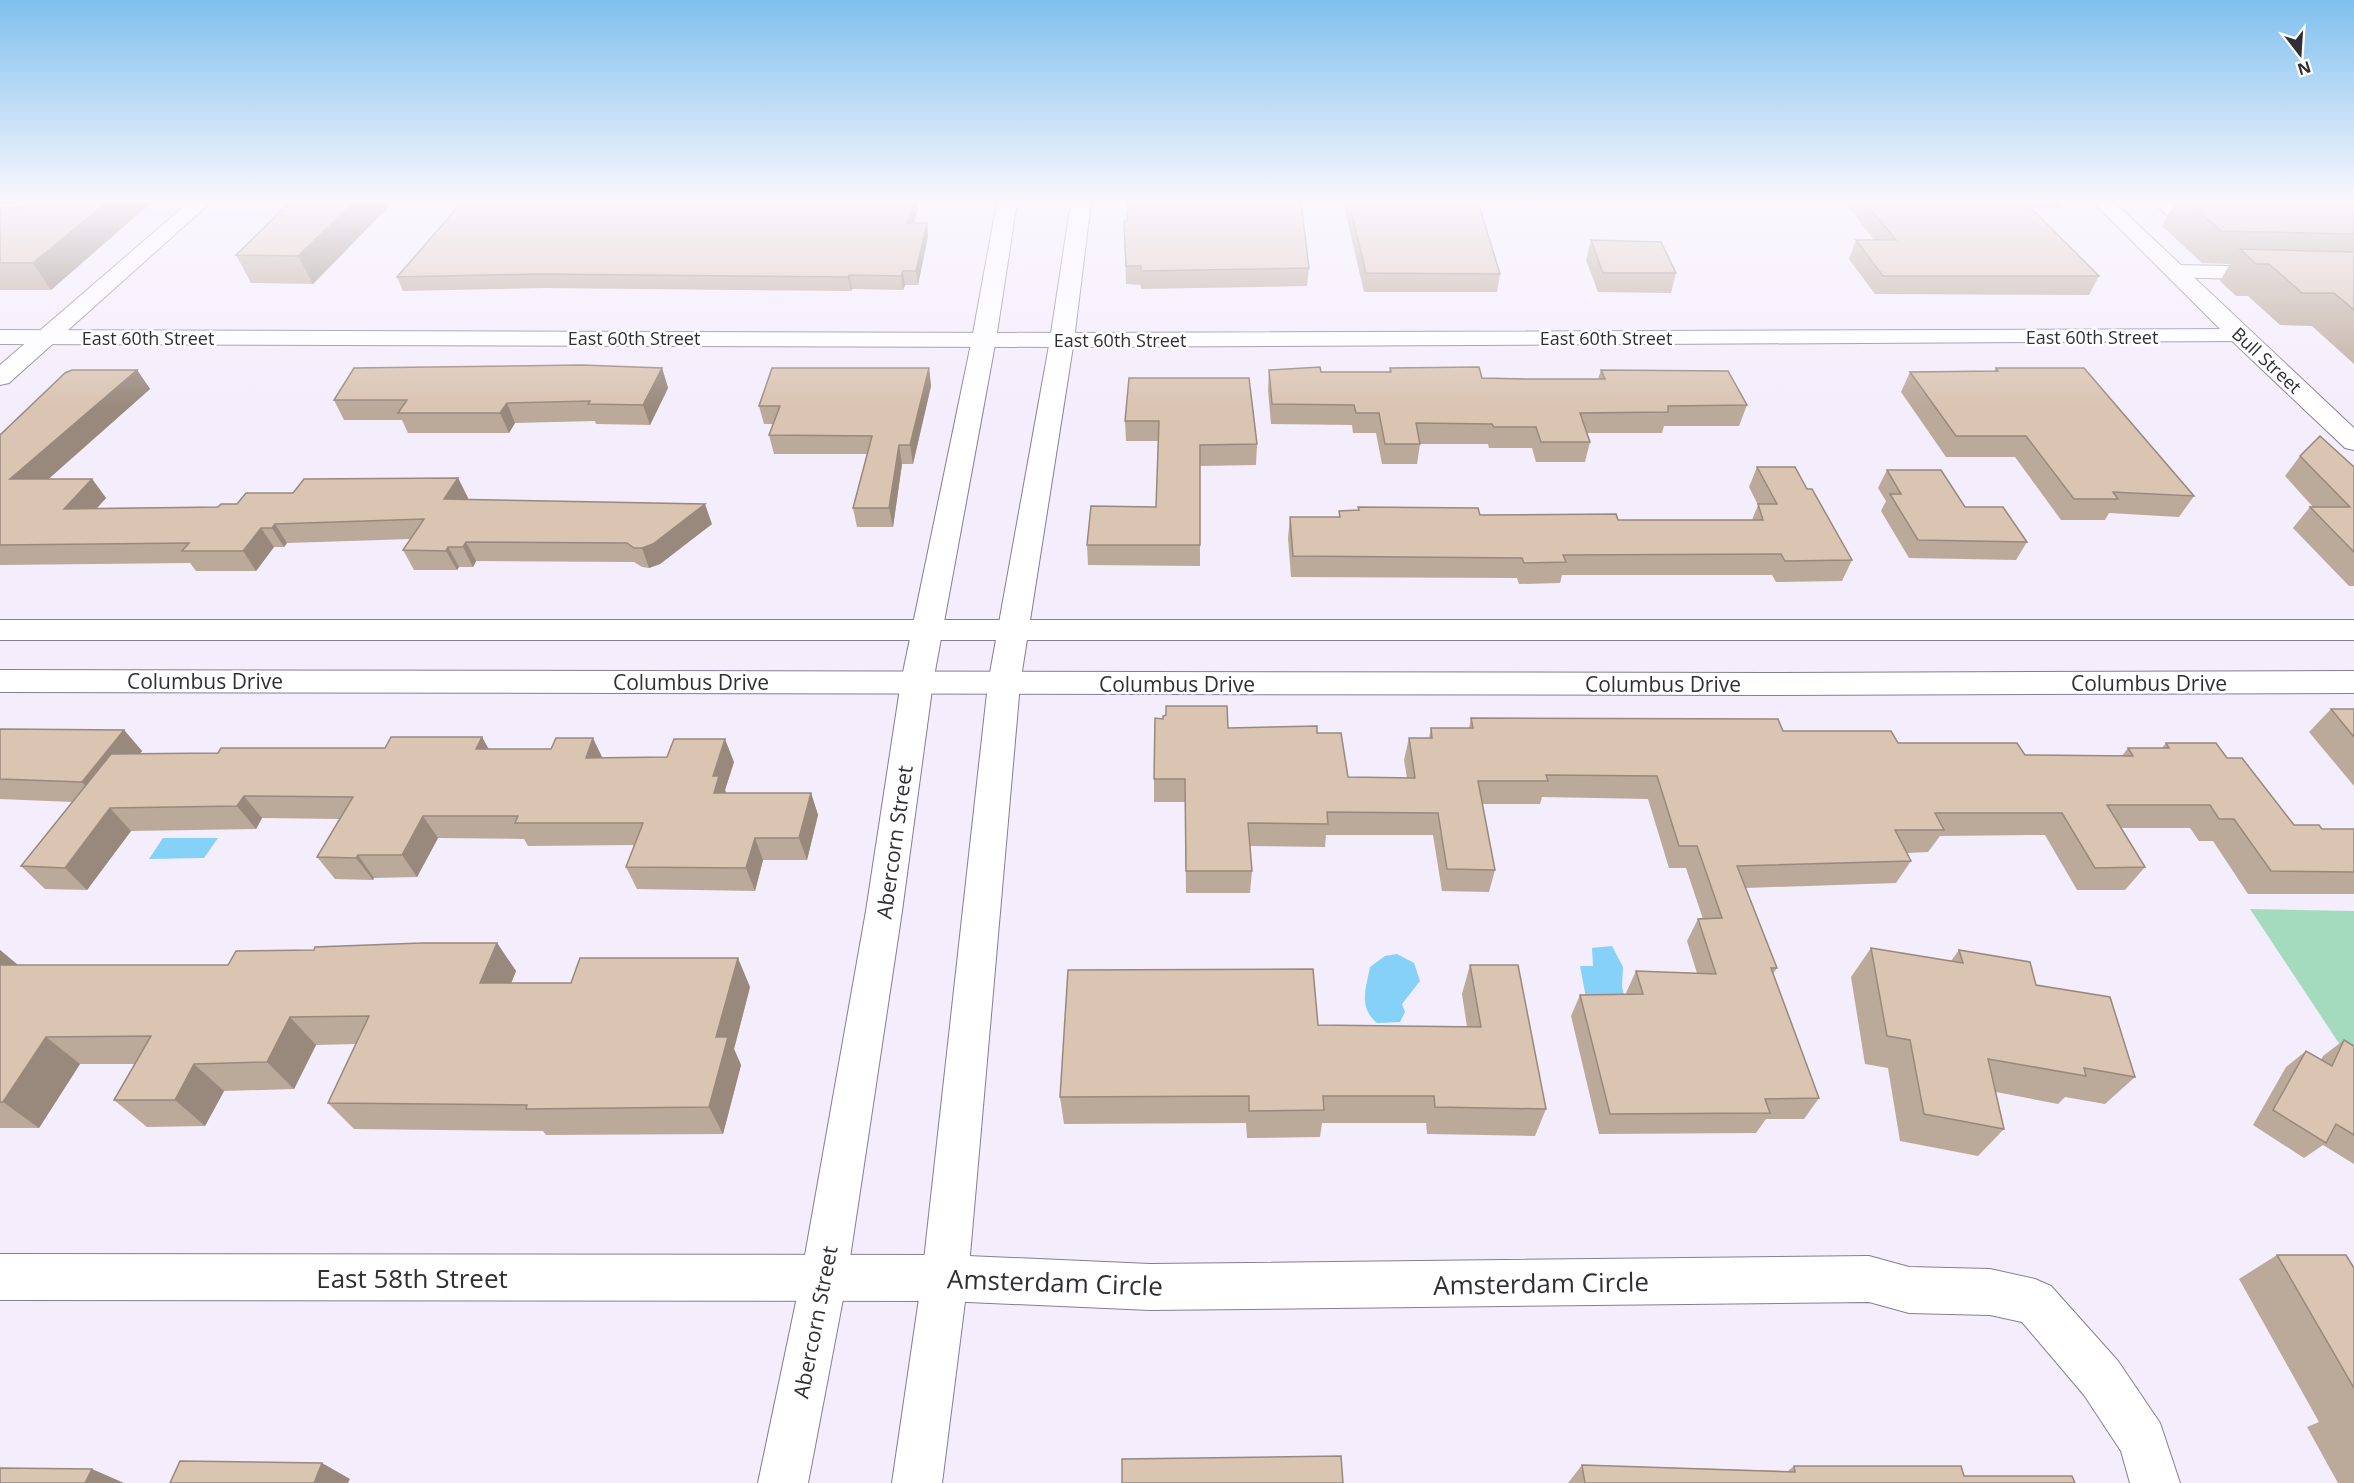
<svg xmlns="http://www.w3.org/2000/svg" width="2354" height="1483" viewBox="0 0 2354 1483" font-family="'Open Sans',sans-serif">
<rect width="100%" height="100%" fill="#f4edfc"/>
<polygon fill="#ecdefd" points="0,202 384,202 370,217 0,218"/>
<polygon fill="#a4dabd" points="2250,909 2354,911 2354,1066"/>
<g fill="#85d1f8">
<polygon points="163,838 218,838 204,858 149,859"/>
<polygon points="1612,946 1623,967 1622,987 1627,1006 1587,1003 1580,966 1593,966 1592,948"/>
<path d="M1397,954l17,9 6,18 -18,23 3,8 -5,10 -23,1c-19,-16 -11,-34 -7,-56l15,-11z"/>
</g>
<g fill="none" stroke-linecap="round" stroke-linejoin="round">
<defs>
<g id="street">
<polygon points="2153,202 2175,202 2192,219 2189,223 2175,223"/>
<polygon points="2177,265 2354,268 2354,282 2169,277 2166,272 2169,267"/>
<polygon points="2240,329 2248,331 2252,336 2248,341 1062,347 0,344 0,330 1062,333"/>
<polygon points="0,1254 945,1255 1150,1264 1869,1256 1909,1267 1990,1269 2035,1279 2051,1286 2118,1361 2160,1423 2180,1483 2130,1483 2121,1451 2084,1395 2022,1322 1990,1315 1909,1313 1869,1302 1150,1310 945,1301 0,1300"/>
</g>
<g id="secondary">
<polygon points="189,202 211,202 9,383 0,385 0,365"/>
<polygon points="2093,202 2114,202 2354,428 2354,450 2345,448 2232,341"/>
<rect x="0" y="620" width="2354" height="20"/>
<polygon points="0,670 1768,673 2354,671 2354,693 1768,695 0,692"/>
</g>
<g id="primary">
<polygon points="997,202 1017,202 996,339 933,682 902,911 847,1278 808,1483 758,1483 801,1278 866,911 901,682 972,339"/>
<polygon points="1071,202 1091,202 1074,340 1020,684 968,1278 942,1483 892,1483 922,1278 988,684 1050,340"/>
</g>
</defs>
<use href="#street" stroke="#877d92" stroke-width="2"/>
<use href="#secondary" stroke="#877d92" stroke-width="2"/>
<use href="#primary" stroke="#877d92" stroke-width="2"/>
<use href="#street" fill="#fff" fill-rule="evenodd"/>
<use href="#secondary" fill="#fff" fill-rule="evenodd"/>
<use href="#primary" fill="#fff" fill-rule="evenodd"/>
</g>
<g fill="#bba999">
<polygon points="29,202 152,202 51,290 0,290 0,208 20,208"/>
<polygon points="290,202 393,202 313,284 251,283 236,255"/>
<polygon points="462,202 920,202 914,223 927,223 928,236 918,285 905,285 903,290 852,289 851,291 544,288 403,291 397,277"/>
<polygon points="1343,202 1478,202 1500,274 1497,292 1364,292"/>
<polygon points="1845,202 2063,202 2061,207 2030,208 2099,276 2089,295 1875,294 1849,259 1856,240 1874,240"/>
<polygon points="2176,202 2354,202 2354,364 2312,326 2280,325 2248,296 2236,296 2220,281 2230,264 2202,263 2162,226"/>
<polygon points="1124,221 1309,268 1307,286 1141,289 1141,285 1126,284"/>
<polygon points="1591,240 1676,273 1671,293 1598,292 1586,260"/>
<polygon points="662,368 668,388 650,425 596,424 595,421 515,423 509,433 408,433 402,420 344,420 334,400"/>
<polygon points="929,368 931,386 913,464 902,464 893,527 857,527 853,508 867,454 774,454 769,435 773,424 764,424 759,406"/>
<polygon points="1390,368 1482,378 1525,379 1598,379 1601,370 1747,405 1739,426 1664,426 1662,433 1587,433 1590,442 1585,462 1536,462 1532,448 1489,448 1488,444 1420,444 1417,464 1382,464 1376,433 1353,433 1352,425 1271,424 1268,390 1269,370 1321,372 1389,372"/>
<polygon points="1996,368 2194,496 2179,517 2109,513 2105,520 2061,520 2015,457 1946,457 1901,392 1910,372 1994,371"/>
<polygon points="137,370 150,389 48,479 92,479 106,498 97,508 218,507 293,493 458,478 468,498 467,500 712,524 660,564 649,568 642,567 634,562 476,561 473,567 459,567 457,570 414,570 403,550 411,539 287,543 284,547 274,547 256,571 196,571 190,563 0,565 0,435"/>
<polygon points="1129,378 1257,444 1256,465 1200,466 1200,566 1088,565 1087,545 1156,507 1158,441 1126,441 1125,421"/>
<polygon points="2300,456 2354,466 2354,586 2349,586 2293,528 2310,507 2313,507 2285,476"/>
<polygon points="1757,467 1807,489 1852,560 1842,581 1776,582 1772,575 1562,575 1560,583 1519,584 1517,578 1291,577 1288,538 1290,517 1339,517 1339,511 1358,510 1358,507 1480,515 1618,520 1752,520 1758,505 1749,487"/>
<polygon points="1887,470 1965,507 2027,542 2016,560 1909,558 1881,511 1886,501 1878,488"/>
<polygon points="2331,709 2354,709 2354,786 2309,732"/>
<polygon points="1471,718 1783,731 2025,755 2122,756 2128,748 2162,748 2166,743 2227,758 2294,825 2322,829 2354,829 2354,894 2248,894 2213,841 2199,841 2190,828 2121,828 2145,867 2125,890 2077,890 2045,835 1940,836 1928,852 1907,853 1911,861 1896,883 1745,888 1777,968 1773,974 1819,1098 1804,1119 1766,1119 1756,1133 1599,1134 1571,1016 1580,995 1627,994 1626,993 1636,971 1697,973 1687,941 1698,919 1703,919 1686,868 1669,868 1648,799 1542,797 1540,804 1482,804 1495,870 1489,892 1442,891 1433,835 1326,835 1325,847 1250,846 1252,871 1250,893 1186,893 1185,802 1154,802 1154,779 1228,728 1317,733 1348,777 1407,778 1404,760 1409,738 1429,738 1431,728 1469,728"/>
<polygon points="0,729 124,730 142,751 140,754 218,753 385,748 482,737 488,749 603,757 734,762 725,790 726,793 811,793 818,815 807,860 763,860 755,891 637,889 626,867 634,845 528,846 524,839 438,838 417,877 374,878 373,880 335,879 317,857 340,819 262,818 256,829 131,831 87,890 45,889 21,866 72,802 0,799"/>
<polygon points="497,943 516,971 511,983 750,987 734,1049 741,1065 723,1134 546,1135 543,1131 354,1129 328,1103 356,1044 316,1045 294,1089 224,1091 205,1126 147,1127 114,1100 135,1064 80,1064 39,1128 0,1128 0,950 18,965 228,965 314,950"/>
<polygon points="1871,948 1951,961 1959,950 2036,985 2135,1077 2105,1104 2065,1097 2058,1104 1996,1092 2004,1129 1978,1156 1900,1141 1888,1068 1865,1064 1851,977"/>
<polygon points="1470,965 1546,1109 1535,1136 1427,1134 1426,1123 1322,1123 1320,1137 1247,1138 1246,1123 1064,1124 1060,1097 1318,1025 1467,1027 1462,994"/>
<polygon points="2344,1040 2354,1046 2354,1164 2323,1145 2304,1158 2253,1125 2286,1067 2306,1051 2321,1060 2323,1056"/>
<polygon points="2277,1255 2354,1268 2354,1483 2338,1483 2307,1427 2319,1422 2239,1279"/>
<polygon points="1582,1465 1788,1471 1794,1466 2075,1483 1568,1483"/>
</g>
<g fill="#99897d">
<polygon points="107,202 152,202 51,290 33,263"/>
<polygon points="354,202 393,202 313,284 298,256"/>
<polygon points="914,202 920,202 909,237 907,223"/>
<polygon points="927,223 928,236 918,285 916,271"/>
<polygon points="903,271 905,285 903,290 901,276"/>
<polygon points="849,275 852,289 851,291 848,277"/>
<polygon points="662,368 668,388 650,425 643,405"/>
<polygon points="929,368 931,386 913,464 910,445"/>
<polygon points="137,370 150,389 26,499 10,479"/>
<polygon points="507,403 515,423 509,433 500,413"/>
<polygon points="899,445 902,464 893,527 889,508"/>
<polygon points="458,478 468,498 454,519 444,499"/>
<polygon points="92,479 106,498 79,528 64,509"/>
<polygon points="705,504 712,524 660,564 649,568 642,548"/>
<polygon points="275,524 287,543 284,547 272,528"/>
<polygon points="261,528 274,547 256,571 243,551"/>
<polygon points="466,542 476,561 473,567 463,547"/>
<polygon points="448,547 459,567 457,570 446,551"/>
<polygon points="124,730 142,751 101,803 82,782"/>
<polygon points="482,737 495,760 476,749"/>
<polygon points="593,738 604,761 586,758"/>
<polygon points="725,739 734,762 725,790 728,799 714,793 713,776"/>
<polygon points="811,793 818,815 807,860 799,838"/>
<polygon points="244,796 262,818 256,829 237,806"/>
<polygon points="110,808 131,831 87,890 65,868"/>
<polygon points="423,816 438,838 417,877 402,855"/>
<polygon points="755,838 763,860 755,891 746,868"/>
<polygon points="358,855 374,878 373,880 356,858"/>
<polygon points="497,943 516,971 500,1011 480,983"/>
<polygon points="0,950 31,976 0,978"/>
<polygon points="738,958 750,987 734,1049 741,1065 723,1134 709,1107 716,1037"/>
<polygon points="290,1017 316,1045 294,1089 267,1062"/>
<polygon points="46,1037 80,1064 39,1128 3,1102"/>
<polygon points="194,1064 224,1091 205,1126 175,1100"/>
<polygon points="322,1463 350,1479 348,1483 314,1483"/>
<polygon points="92,1469 124,1483 85,1483"/>
</g>
<g fill="#dac4b2" stroke="#99897d" stroke-width="1.5">
<polygon points="29,202 107,202 33,263 0,263 0,208 20,208"/>
<polygon points="290,202 354,202 298,256 236,255"/>
<polygon points="462,202 914,202 907,223 927,223 916,271 903,271 901,276 849,275 848,277 538,274 397,277"/>
<polygon points="1128,202 1301,202 1309,268 1141,271 1141,266 1126,266 1124,221 1127,221"/>
<polygon points="1349,202 1478,202 1500,274 1366,273"/>
<polygon points="1865,202 2025,202 2099,276 1883,276 1856,240 1896,240"/>
<polygon points="2188,202 2354,202 2354,234 2221,231"/>
<polygon points="1591,240 1661,242 1676,273 1603,273"/>
<polygon points="2240,249 2354,252 2354,310 2334,293 2302,293 2269,264 2256,264"/>
<polygon points="582,365 662,368 643,405 588,404 590,401 507,403 500,413 398,413 407,400 334,400 354,368"/>
<polygon points="1320,367 1321,372 1391,372 1390,368 1479,367 1482,378 1525,379 1605,379 1601,370 1728,371 1747,405 1668,406 1668,412 1580,413 1590,442 1541,442 1536,427 1494,427 1492,424 1416,423 1420,444 1385,444 1379,413 1356,413 1354,405 1272,404 1269,370"/>
<polygon points="772,368 929,368 910,445 899,445 889,508 853,508 872,436 769,435 780,406 759,406"/>
<polygon points="1996,368 2084,368 2194,496 2113,492 2118,499 2074,499 2026,436 1956,436 1910,372 1998,371"/>
<polygon points="72,370 137,370 10,479 92,479 64,509 218,507 221,504 237,504 246,493 293,493 304,479 458,478 444,499 705,504 653,544 642,548 634,548 627,543 466,542 463,547 448,547 446,551 403,550 424,519 275,524 272,528 261,528 243,551 182,551 189,543 0,545 0,435 65,373"/>
<polygon points="1129,378 1249,378 1257,444 1200,445 1200,545 1087,545 1091,506 1156,507 1159,421 1125,421"/>
<polygon points="2320,436 2353,466 2354,466 2354,552 2310,507 2350,507 2300,456"/>
<polygon points="1757,467 1795,467 1807,489 1812,489 1852,560 1785,561 1781,554 1563,555 1566,562 1524,563 1522,558 1293,556 1290,517 1340,517 1339,511 1359,510 1358,507 1478,508 1480,515 1616,514 1618,520 1763,520 1758,504 1777,504"/>
<polygon points="1887,470 1941,470 1965,507 2003,507 2027,542 1918,540 1890,494 1901,494"/>
<polygon points="1166,706 1227,706 1228,728 1317,726 1317,733 1341,733 1348,777 1415,778 1409,738 1432,738 1431,728 1473,728 1471,718 1778,719 1783,731 1891,731 1898,743 2017,743 2025,755 2133,756 2128,748 2169,748 2166,743 2216,743 2227,758 2242,758 2294,825 2319,825 2322,829 2354,829 2354,872 2271,871 2234,819 2219,819 2210,805 2107,805 2145,867 2095,868 2062,813 1935,813 1944,830 1895,830 1911,861 1737,866 1777,968 1771,968 1819,1098 1765,1099 1770,1113 1610,1114 1580,995 1643,994 1636,971 1716,974 1698,919 1722,918 1697,846 1679,846 1657,776 1546,775 1548,781 1478,781 1495,870 1447,869 1438,813 1327,812 1328,824 1248,823 1252,871 1186,871 1185,779 1154,779 1155,718 1163,719 1163,716 1166,715"/>
<polygon points="2331,709 2354,709 2354,737"/>
<polygon points="0,729 124,730 82,782 0,779"/>
<polygon points="391,737 482,737 476,749 551,749 556,738 593,738 586,758 667,757 674,739 725,739 713,776 719,776 714,793 811,793 799,838 755,838 746,868 626,867 643,823 515,823 518,816 423,816 402,855 358,855 356,858 317,857 353,797 244,796 237,806 110,808 65,868 21,866 111,754 218,753 221,748 385,748"/>
<polygon points="422,943 497,943 480,983 571,983 580,958 738,958 716,1037 728,1037 709,1107 526,1109 527,1105 328,1103 369,1016 290,1017 267,1062 194,1064 175,1100 114,1100 151,1036 46,1037 3,1102 0,1102 0,965 228,965 236,951 314,950 315,947"/>
<polygon points="1871,948 1963,963 1959,950 2030,962 2036,985 2110,997 2135,1077 2084,1068 2086,1076 1988,1059 2004,1129 1924,1114 1910,1040 1887,1036"/>
<polygon points="1470,965 1518,965 1546,1109 1435,1107 1434,1096 1323,1096 1324,1110 1249,1111 1249,1096 1060,1097 1068,970 1313,969 1318,1025 1481,1027"/>
<polygon points="2344,1040 2354,1046 2354,1135 2336,1124 2326,1143 2273,1110 2306,1051 2332,1066"/>
<polygon points="2277,1255 2346,1255 2354,1268 2354,1388"/>
<polygon points="1341,1456 1343,1483 1122,1483 1122,1459"/>
<polygon points="180,1461 322,1463 314,1483 170,1483"/>
<polygon points="1582,1465 1795,1472 1794,1466 1961,1466 1964,1476 2072,1476 2075,1483 1585,1483"/>
<polygon points="0,1468 92,1469 85,1483 0,1483"/>
</g>
<linearGradient id="sky" x2="0" y2="1"><stop stop-color="#80c0ee"/><stop offset="0.49" stop-color="#faf7fe"/><stop offset="1" stop-color="#faf7fe" stop-opacity="0"/></linearGradient>
<rect width="2354" height="409" fill="url(#sky)"/>
<g text-anchor="middle" dominant-baseline="central" stroke-width="5" stroke-linejoin="round" paint-order="stroke">
<g font-size="18" fill="#322e37" stroke="#fff">
<text x="2092" y="337">East 60th Street</text>
<text x="148" y="338">East 60th Street</text>
<text x="634" y="338">East 60th Street</text>
<text x="1606" y="338">East 60th Street</text>
<text x="1120" y="340">East 60th Street</text>
<text transform="translate(2267 360) rotate(43)">Bull Street</text>
</g>
<g font-size="21" fill="#322e37" stroke="#fff">
<text x="205" y="681">Columbus Drive</text>
<text x="691" y="682">Columbus Drive</text>
<text x="2149" y="683">Columbus Drive</text>
<text x="1177" y="684">Columbus Drive</text>
<text x="1663" y="684">Columbus Drive</text>
<text transform="translate(894 842) rotate(-82)">Abercorn Street</text>
<text transform="translate(815 1322) rotate(-79)">Abercorn Street</text>
</g>
<g font-size="26" fill="#322e37" stroke="#fff">
<text x="412" y="1278">East 58th Street</text>
<text transform="translate(1055 1282) rotate(2)">Amsterdam Circle</text>
<text transform="translate(1541 1283) rotate(-1)">Amsterdam Circle</text>
</g>
</g>
<g transform="translate(2300 54) rotate(163)" stroke="#ffffff" stroke-width="4.5" paint-order="stroke">
<path d="M0-4.5L10 22L0 15L-10 22Z" fill="#322e37"/>
<text y="-9" font-size="16" font-weight="bold" text-anchor="middle" fill="#322e37">N</text>
</g>
</svg>
